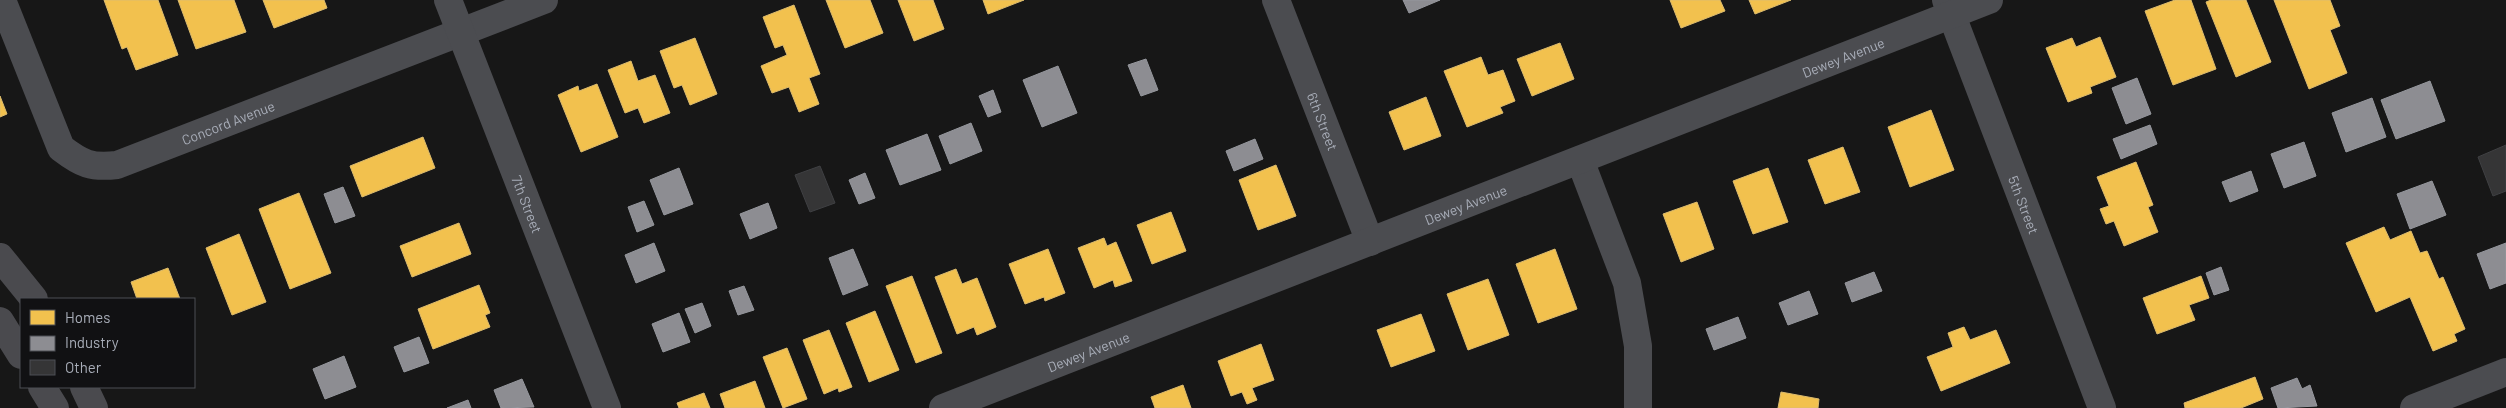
<svg xmlns="http://www.w3.org/2000/svg" width="2506" height="408" viewBox="0 0 2506 408" font-family="Barlow,sans-serif">
<rect width="100%" height="100%" fill="#171717"/>
<g fill="#f2c14e" stroke="#dcbb6e">
<polygon points="104,0 158,0 178,55 136,70 127,47 122,49"/>
<polygon points="178,0 234,0 246,32 196,49"/>
<polygon points="263,0 324,0 327,8 274,28"/>
<polygon points="826,0 870,0 883,33 845,48"/>
<polygon points="898,0 933,0 944,29 914,41"/>
<polygon points="983,0 1024,0 988,14"/>
<polygon points="1670,0 1720,0 1725,11 1681,28"/>
<polygon points="1749,0 1791,0 1755,14"/>
<polygon points="2175,0 2191,0 2216,69 2173,85 2145,11"/>
<polygon points="2211,0 2246,0 2271,62 2236,77 2206,2"/>
<polygon points="2274,0 2330,0 2340,26 2330,30 2347,73 2309,89"/>
<polygon points="794,5 820,74 809,78 819,104 799,112 789,87 772,93 761,66 787,55 783,45 775,48 763,17"/>
<polygon points="2100,37 2116,77 2090,87 2092,93 2068,102 2046,48 2072,38 2076,47"/>
<polygon points="695,38 717,94 690,105 682,85 674,88 660,51"/>
<polygon points="1560,43 1574,79 1532,96 1517,59"/>
<polygon points="1481,57 1488,75 1503,70 1515,101 1500,107 1503,113 1467,127 1444,71"/>
<polygon points="631,61 638,81 655,75 670,113 644,123 638,108 625,113 608,70"/>
<polygon points="597,84 618,137 581,152 558,95 578,86 579,91"/>
<polygon points="0,96 7,114 0,117"/>
<polygon points="1426,97 1441,136 1404,150 1389,112"/>
<polygon points="1931,110 1954,170 1910,187 1888,127"/>
<polygon points="423,137 435,168 362,197 350,166"/>
<polygon points="1843,147 1860,192 1825,204 1808,160"/>
<polygon points="2136,162 2153,205 2148,207 2158,232 2124,246 2114,221 2106,224 2100,209 2109,206 2097,177"/>
<polygon points="1276,165 1296,216 1258,230 1239,180"/>
<polygon points="1768,168 1788,222 1753,234 1733,181"/>
<polygon points="299,193 331,273 290,289 259,209"/>
<polygon points="1697,202 1714,249 1681,262 1663,214"/>
<polygon points="1171,212 1186,251 1152,264 1137,225"/>
<polygon points="459,223 471,254 412,277 400,246"/>
<polygon points="2384,227 2390,240 2411,231 2420,253 2427,251 2439,279 2443,277 2465,329 2454,334 2457,341 2433,351 2410,297 2376,312 2346,243"/>
<polygon points="239,234 266,302 232,315 206,248"/>
<polygon points="1104,238 1107,246 1116,242 1132,281 1115,287 1113,280 1094,288 1078,248"/>
<polygon points="1048,249 1065,293 1045,301 1044,297 1025,304 1009,264"/>
<polygon points="1555,249 1577,309 1538,323 1516,264"/>
<polygon points="168,268 180,299 137,299 131,282"/>
<polygon points="956,269 962,284 977,278 996,327 977,335 974,327 957,334 935,277"/>
<polygon points="912,276 942,353 916,363 886,286"/>
<polygon points="2201,276 2209,298 2189,305 2195,320 2157,334 2143,298"/>
<polygon points="1488,279 1509,335 1468,350 1447,294"/>
<polygon points="479,285 490,313 485,315 490,327 433,349 418,309"/>
<polygon points="875,311 899,370 869,382 846,323"/>
<polygon points="1421,314 1435,351 1391,367 1377,330"/>
<polygon points="1964,327 1970,340 1996,330 2010,363 1941,391 1927,357 1953,347 1948,333"/>
<polygon points="829,330 852,387 839,392 838,388 824,394 803,340"/>
<polygon points="1261,344 1274,380 1252,388 1257,400 1247,404 1242,392 1231,396 1218,361"/>
<polygon points="787,348 807,399 783,408 763,357"/>
<polygon points="2255,377 2263,399 2241,408 2185,408 2184,403"/>
<polygon points="755,381 765,408 725,408 720,394"/>
<polygon points="1183,385 1191,408 1155,408 1151,397"/>
<polygon points="1781,392 1819,399 1818,408 1778,408"/>
<polygon points="704,393 710,408 679,408 677,403"/>
</g>
<g fill="#8d8d92" stroke="#95979d">
<polygon points="1403,0 1440,0 1409,13"/>
<polygon points="1146,59 1158,90 1141,96 1128,65"/>
<polygon points="1058,66 1077,113 1042,127 1023,80"/>
<polygon points="2137,78 2151,114 2126,124 2112,88"/>
<polygon points="2430,81 2445,121 2396,139 2381,100"/>
<polygon points="993,90 1001,112 988,117 979,96"/>
<polygon points="2372,98 2386,137 2346,152 2332,113"/>
<polygon points="971,123 982,151 950,164 939,136"/>
<polygon points="2150,125 2157,144 2121,159 2113,139"/>
<polygon points="927,134 941,170 900,185 886,150"/>
<polygon points="1255,139 1263,159 1234,171 1226,151"/>
<polygon points="2304,142 2316,176 2284,188 2271,154"/>
<polygon points="679,168 693,204 664,215 650,180"/>
<polygon points="2251,171 2258,191 2230,202 2222,182"/>
<polygon points="865,173 875,198 859,204 849,180"/>
<polygon points="2432,181 2446,215 2410,229 2397,194"/>
<polygon points="343,187 355,216 335,223 324,194"/>
<polygon points="644,201 654,225 637,232 628,207"/>
<polygon points="768,203 777,228 750,239 740,214"/>
<polygon points="654,243 665,271 636,283 625,255"/>
<polygon points="2506,243 2506,283 2490,289 2477,254"/>
<polygon points="853,249 868,285 843,295 829,258"/>
<polygon points="2221,267 2229,290 2214,295 2206,273"/>
<polygon points="1874,272 1882,291 1852,302 1845,283"/>
<polygon points="744,286 754,310 738,315 729,291"/>
<polygon points="1809,291 1818,314 1788,325 1779,303"/>
<polygon points="702,303 711,326 695,333 685,309"/>
<polygon points="679,313 690,342 663,352 652,324"/>
<polygon points="1738,317 1746,338 1714,350 1706,329"/>
<polygon points="419,337 429,363 404,372 394,347"/>
<polygon points="344,356 356,387 325,399 313,369"/>
<polygon points="2297,378 2302,389 2310,385 2317,406 2278,408 2271,388"/>
<polygon points="522,379 534,407 501,408 494,390"/>
<polygon points="468,400 471,408 447,408"/>
</g>
<g fill="#353536" stroke="#3f4043">
<polygon points="2506,145 2506,191 2493,196 2478,157"/>
<polygon points="820,166 835,203 810,212 795,175"/>
</g>
<g fill="none" stroke-linecap="round" stroke-linejoin="round">
<g stroke="#4b4c50" stroke-width="28">
<path id="s1" d="M2,0l59,148c21,16 30,20 56,17l427,-165"/>
<path id="s2" d="M448,0l159,408"/>
<path id="s3" d="M1276,0l94,242"/>
<path id="s4" d="M1946,0l156,408"/>
<polyline points="1580,160 1627,283 1638,346 1638,408"/>
<path id="s5" d="M943,408l1046,-408"/>
<polyline points="2414,408 2506,372"/>
</g>
<g stroke="#4a4a4e" stroke-width="28">
<polyline points="0,257 34,299"/>
<polyline points="0,321 21,355"/>
<polyline points="42,387 55,408"/>
<polyline points="84,387 94,408"/>
</g>
</g>
<g text-anchor="middle" dominant-baseline="central" stroke-width="5" stroke-linejoin="round" paint-order="stroke">
<g font-size="14" fill="#a8adb8" stroke="#111113">
<text stroke="none"><textPath href="#s5" startOffset="966">Dewey Avenue</textPath></text>
<text stroke="none"><textPath href="#s3" startOffset="130">6th Street</textPath></text>
<text stroke="none"><textPath href="#s1" startOffset="339">Concord Avenue</textPath></text>
<text stroke="none"><textPath href="#s2" startOffset="219">7th Street</textPath></text>
<text stroke="none"><textPath href="#s5" startOffset="561">Dewey Avenue</textPath></text>
<text stroke="none"><textPath href="#s4" startOffset="219">5th Street</textPath></text>
<text stroke="none"><textPath href="#s5" startOffset="156">Dewey Avenue</textPath></text>
</g>
</g>
<rect x="20" y="298" width="175" height="90" fill="#111113" stroke="#4d4f55"/>
<rect x="30" y="310" width="25" height="15" fill="#f2c14e" stroke="#4d4f55"/>
<text x="65" y="323" font-size="15" fill="#a8adb8">Homes</text>
<rect x="30" y="336" width="25" height="15" fill="#8d8d92" stroke="#4d4f55"/>
<text x="65" y="348" font-size="15" fill="#a8adb8">Industry</text>
<rect x="30" y="360" width="25" height="15" fill="#353536" stroke="#4d4f55"/>
<text x="65" y="373" font-size="15" fill="#a8adb8">Other</text>
</svg>
